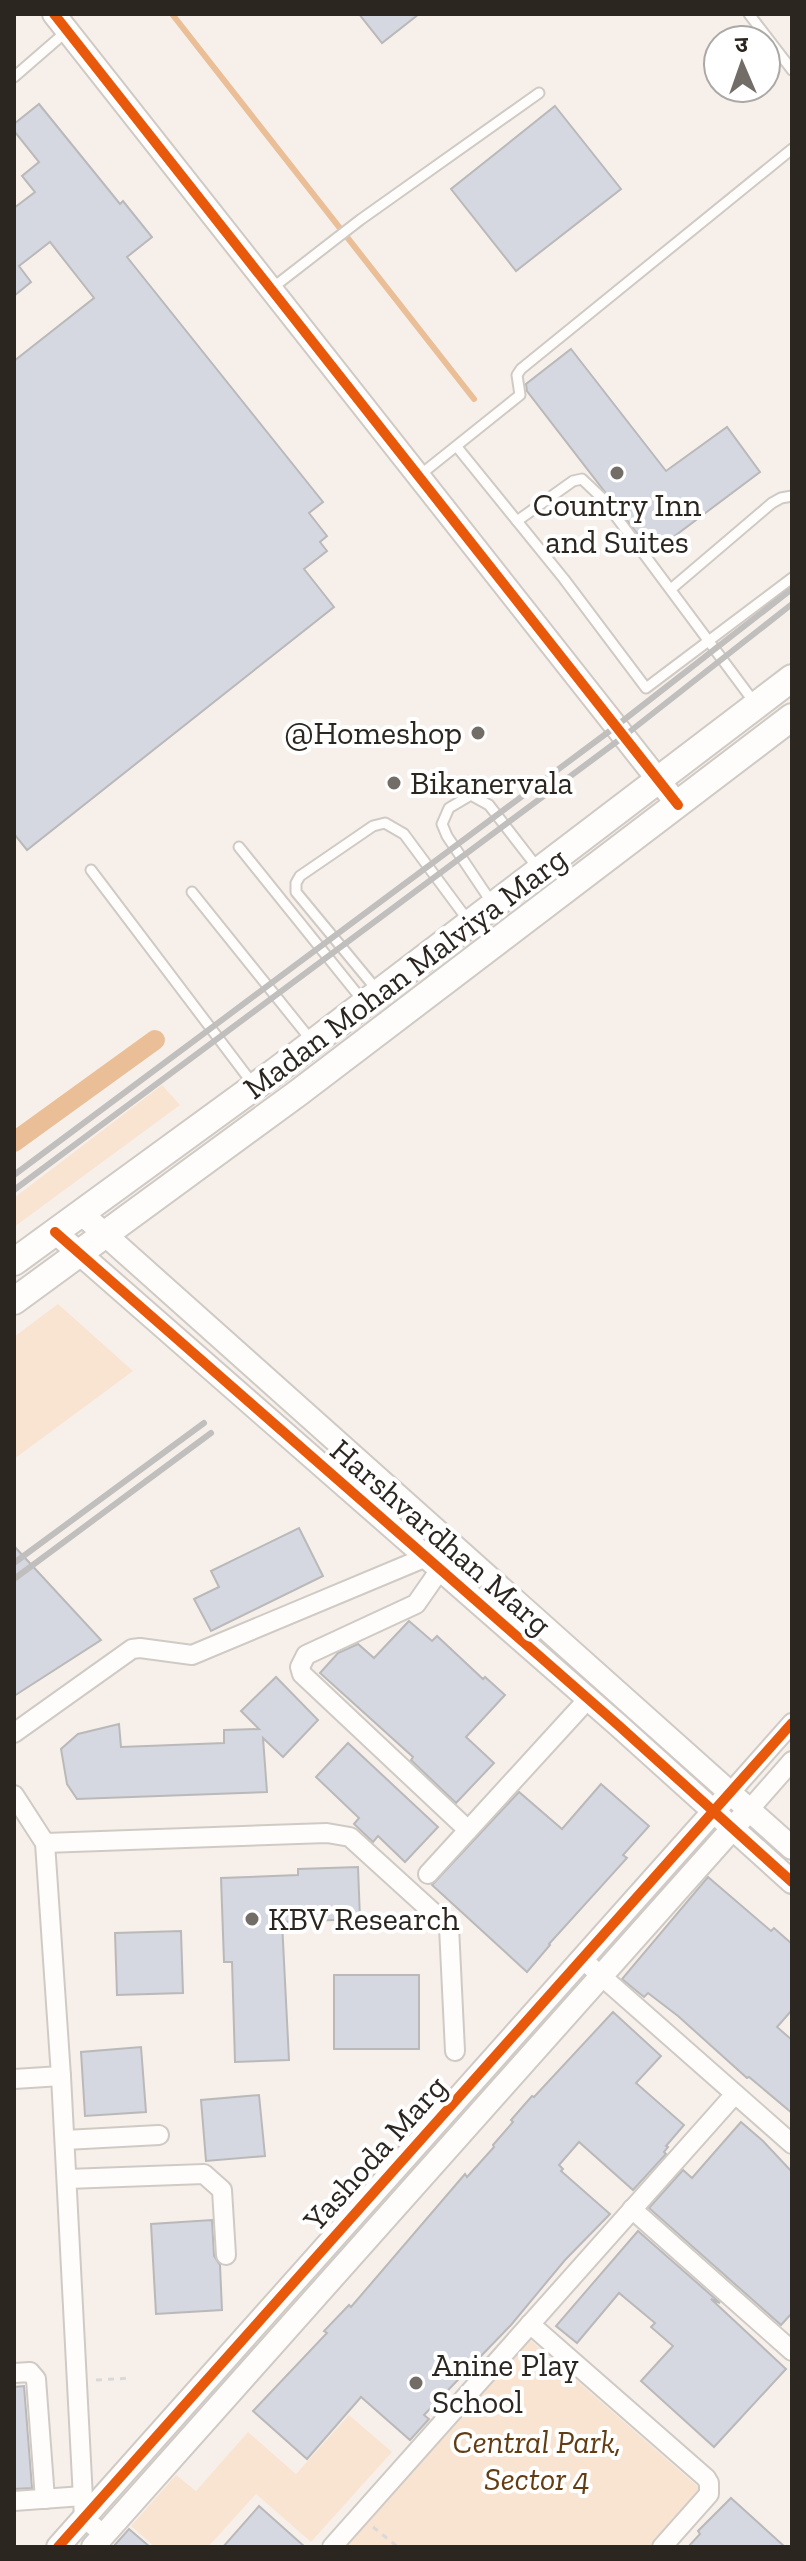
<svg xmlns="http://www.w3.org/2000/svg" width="806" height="2561" viewBox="0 0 806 2561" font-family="'Zilla Slab','Noto Sans Devanagari',serif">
<rect width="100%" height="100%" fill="#f7f0ea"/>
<g fill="#f9e4d2">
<polygon points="162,1085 180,1105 14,1227 14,1198"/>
<polygon points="58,1304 133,1371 14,1459 14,1337"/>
<polygon points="528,2338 703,2491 651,2547 346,2547"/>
<polygon points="349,2415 392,2452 311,2542 256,2494 208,2547 155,2547 131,2526 176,2475 196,2491 248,2432 296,2474"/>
</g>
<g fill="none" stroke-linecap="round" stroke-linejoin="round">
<polyline stroke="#eabf97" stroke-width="6" points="172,14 474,399"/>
<polyline stroke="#eabf97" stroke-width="20" points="14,1142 155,1040"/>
</g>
<g fill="#d5d7e1" stroke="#bab9b9" stroke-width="2">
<polygon points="359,14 419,14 382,43"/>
<polygon points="39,104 120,204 123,201 152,237 127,257 323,502 309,513 327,536 320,542 327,551 304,569 334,607 27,850 14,834 14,361 94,298 50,242 19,266 31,282 14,296 14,208 35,192 22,176 39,162 14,131 14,124"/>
<polygon points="555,106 621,189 516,271 451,189"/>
<polygon points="571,349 666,471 727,427 760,472 652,553 527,391 526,384"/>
<polygon points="299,1528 323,1576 211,1631 194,1599 219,1587 211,1571"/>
<polygon points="14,1546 101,1640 14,1696"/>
<polygon points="409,1621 432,1641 437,1636 483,1679 485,1677 505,1695 466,1737 494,1763 456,1803 411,1760 413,1757 320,1673 338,1653 358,1644 374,1658"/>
<polygon points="276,1677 318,1720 283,1757 263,1738 267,1792 77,1799 67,1784 61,1749 78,1734 119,1724 121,1747 224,1743 224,1730 259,1729 241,1711"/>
<polygon points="348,1743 438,1827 405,1862 378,1836 373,1842 354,1824 359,1818 316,1777"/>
<polygon points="601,1784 649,1826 623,1855 627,1858 549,1944 550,1945 527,1972 432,1885 519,1792 562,1829"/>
<polygon points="358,1867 360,1919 282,1922 289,2060 235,2062 232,1962 224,1962 221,1878 298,1875 298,1869"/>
<polygon points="708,1877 771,1931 774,1928 792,1944 792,2010 777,2027 792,2040 792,2113 749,2077 747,2078 678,2016 648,1993 644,1997 622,1979"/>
<polygon points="181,1931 183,1993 117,1995 115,1933"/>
<rect x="334" y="1975" width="85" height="74"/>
<polygon points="613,2012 661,2056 636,2083 684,2125 666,2146 668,2147 664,2152 666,2154 633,2190 579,2142 559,2165 563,2169 561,2171 610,2214 565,2260 511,2325 424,2415 429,2419 410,2440 361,2397 307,2459 253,2411 327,2333 324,2331 349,2305 351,2307 465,2174 467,2177 494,2147 493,2145 513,2122 511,2120 532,2096 534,2097"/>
<polygon points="141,2047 146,2112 85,2116 81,2052"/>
<polygon points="259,2095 265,2156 206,2161 201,2100"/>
<polygon points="741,2122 763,2141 792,2172 792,2313 781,2325 649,2208 683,2170 692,2178"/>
<polygon points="212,2220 214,2256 220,2265 222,2310 156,2314 151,2224"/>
<polygon points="638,2231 720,2303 711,2299 786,2369 714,2447 641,2381 673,2346 651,2327 655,2323 619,2293 577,2343 556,2326"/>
<polygon points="24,2386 32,2488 14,2489 14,2387"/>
<polygon points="731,2498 785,2547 688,2547 700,2534 698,2531"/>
<polygon points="259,2506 305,2547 223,2547"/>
<polygon points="129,2529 150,2547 113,2547"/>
</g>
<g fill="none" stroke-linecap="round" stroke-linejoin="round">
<defs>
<g id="service">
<polyline points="749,14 792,70"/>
<polyline points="14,77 67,31"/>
<polyline points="271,289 360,220 539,93"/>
<polyline points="457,447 564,579 646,688 792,578"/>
<polyline points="420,475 520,395 517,375 521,369 792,149"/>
<polyline points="517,521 573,481 582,479 603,499 754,702"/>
<polyline points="671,589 772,503 781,498 792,496"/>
<polyline points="239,847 363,1001"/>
<polyline points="91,870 253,1084"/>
<polyline points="192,892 311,1040"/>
<polyline points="492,903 447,836 442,824 449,808 471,795 489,805 537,867"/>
<polyline points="377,990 296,892 296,883 300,876 373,826 385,823 404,834 470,923"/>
</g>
<g id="minor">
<polyline points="439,1571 416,1604 306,1655 300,1667 302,1674 468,1830"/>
<polyline points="14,1733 132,1649 140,1648 192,1655 424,1558"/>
<polyline points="730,1793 792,1723"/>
<polyline points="14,1795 45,1843 61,2076 84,2518 104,2535"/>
<polyline points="749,1810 792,1761"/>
<polyline points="45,1843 327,1833 350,1837 449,1927 455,2051"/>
<polyline points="428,1874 588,1699"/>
<polyline points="582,1959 792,2144"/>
<polyline points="14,2079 61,2076"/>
<polyline points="65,2140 159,2135"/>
<polyline points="67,2179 204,2174 222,2190 226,2255"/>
<polyline points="632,2209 792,2351"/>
<polyline points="530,2324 706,2478 709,2483 709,2494 662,2547"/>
<polyline points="14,2373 30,2372 36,2379 45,2499"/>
<polyline points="14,2501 83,2496"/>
<polyline points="332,2547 735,2094"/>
</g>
<g id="tertiary">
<polyline points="54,14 678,805"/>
<polyline points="81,1213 792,1848"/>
<polyline points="55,1232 618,1725 792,1882"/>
<polyline points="58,2547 730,1793"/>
<polyline points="93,2547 749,1810"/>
</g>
<g id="secondary">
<polyline points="14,1262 276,1071 792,678"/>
<polyline points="14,1301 298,1093 792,717"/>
</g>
</defs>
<use href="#service" stroke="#d0cac5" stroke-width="13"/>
<use href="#minor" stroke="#d0cac5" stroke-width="22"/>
<use href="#tertiary" stroke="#d0cac5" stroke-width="26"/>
<use href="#secondary" stroke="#d0cac5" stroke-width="30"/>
<g stroke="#dbd9d7" stroke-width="3" stroke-dasharray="6 6" stroke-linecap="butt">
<polyline points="96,2380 132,2378"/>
<polyline points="373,2527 398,2547"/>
</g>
<use href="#service" stroke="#fefdfc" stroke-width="9"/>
<use href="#minor" stroke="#fefdfc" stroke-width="18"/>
<use href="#tertiary" stroke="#fefdfc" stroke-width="22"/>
<use href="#secondary" stroke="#fefdfc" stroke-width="26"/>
<g stroke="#c1bfbe" stroke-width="6">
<polyline points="14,1175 611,730 792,589"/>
<polyline points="14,1190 619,740 792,604"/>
<polyline points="14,1563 204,1423"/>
<polyline points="14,1579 211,1433"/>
</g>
<defs>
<g id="cycleway">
<polyline points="54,14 678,805"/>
<polyline points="55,1232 618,1725 792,1882"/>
<polyline points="58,2547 792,1723"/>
</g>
</defs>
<use href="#cycleway" stroke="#fff" stroke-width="15"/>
<use href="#cycleway" stroke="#e8590c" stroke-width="10"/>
</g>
<g fill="#736d67" stroke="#fff" stroke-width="3">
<circle cx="617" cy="473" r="8"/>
<circle cx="478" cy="733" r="8"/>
<circle cx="394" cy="783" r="8"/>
<circle cx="252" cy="1919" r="8"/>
<circle cx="416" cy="2383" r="8"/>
</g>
<g text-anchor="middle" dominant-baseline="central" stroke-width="8" stroke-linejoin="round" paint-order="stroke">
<g font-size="32" fill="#2c2621" stroke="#fff" text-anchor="start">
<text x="617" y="505" text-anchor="middle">Country Inn<tspan x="617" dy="37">and Suites</tspan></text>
<text x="462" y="733" text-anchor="end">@Homeshop</text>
<text x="410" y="783">Bikanervala</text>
<text x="268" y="1919">KBV Research</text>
<text x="432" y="2365">Anine Play<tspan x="432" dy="37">School</tspan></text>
</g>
<g font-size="32" fill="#2c2621" stroke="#fff">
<text transform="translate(405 973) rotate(-37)">Madan Mohan Malviya Marg</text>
<text transform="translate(441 1537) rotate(41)">Harshvardhan Marg</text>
<text transform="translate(375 2153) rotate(-48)">Yashoda Marg</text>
</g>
<g font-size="32" font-style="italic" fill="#633c12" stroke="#fff">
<text x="537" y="2442">Central Park,<tspan x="537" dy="37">Sector 4</tspan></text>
</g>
</g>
<rect width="806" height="2561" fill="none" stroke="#2c2621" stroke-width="32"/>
<g transform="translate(742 64) rotate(358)"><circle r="38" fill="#ffffff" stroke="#aba8a6" stroke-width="2"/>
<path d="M0-6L14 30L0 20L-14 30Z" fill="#736d67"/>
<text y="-12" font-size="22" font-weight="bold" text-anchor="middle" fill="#2c2621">उ</text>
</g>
</svg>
